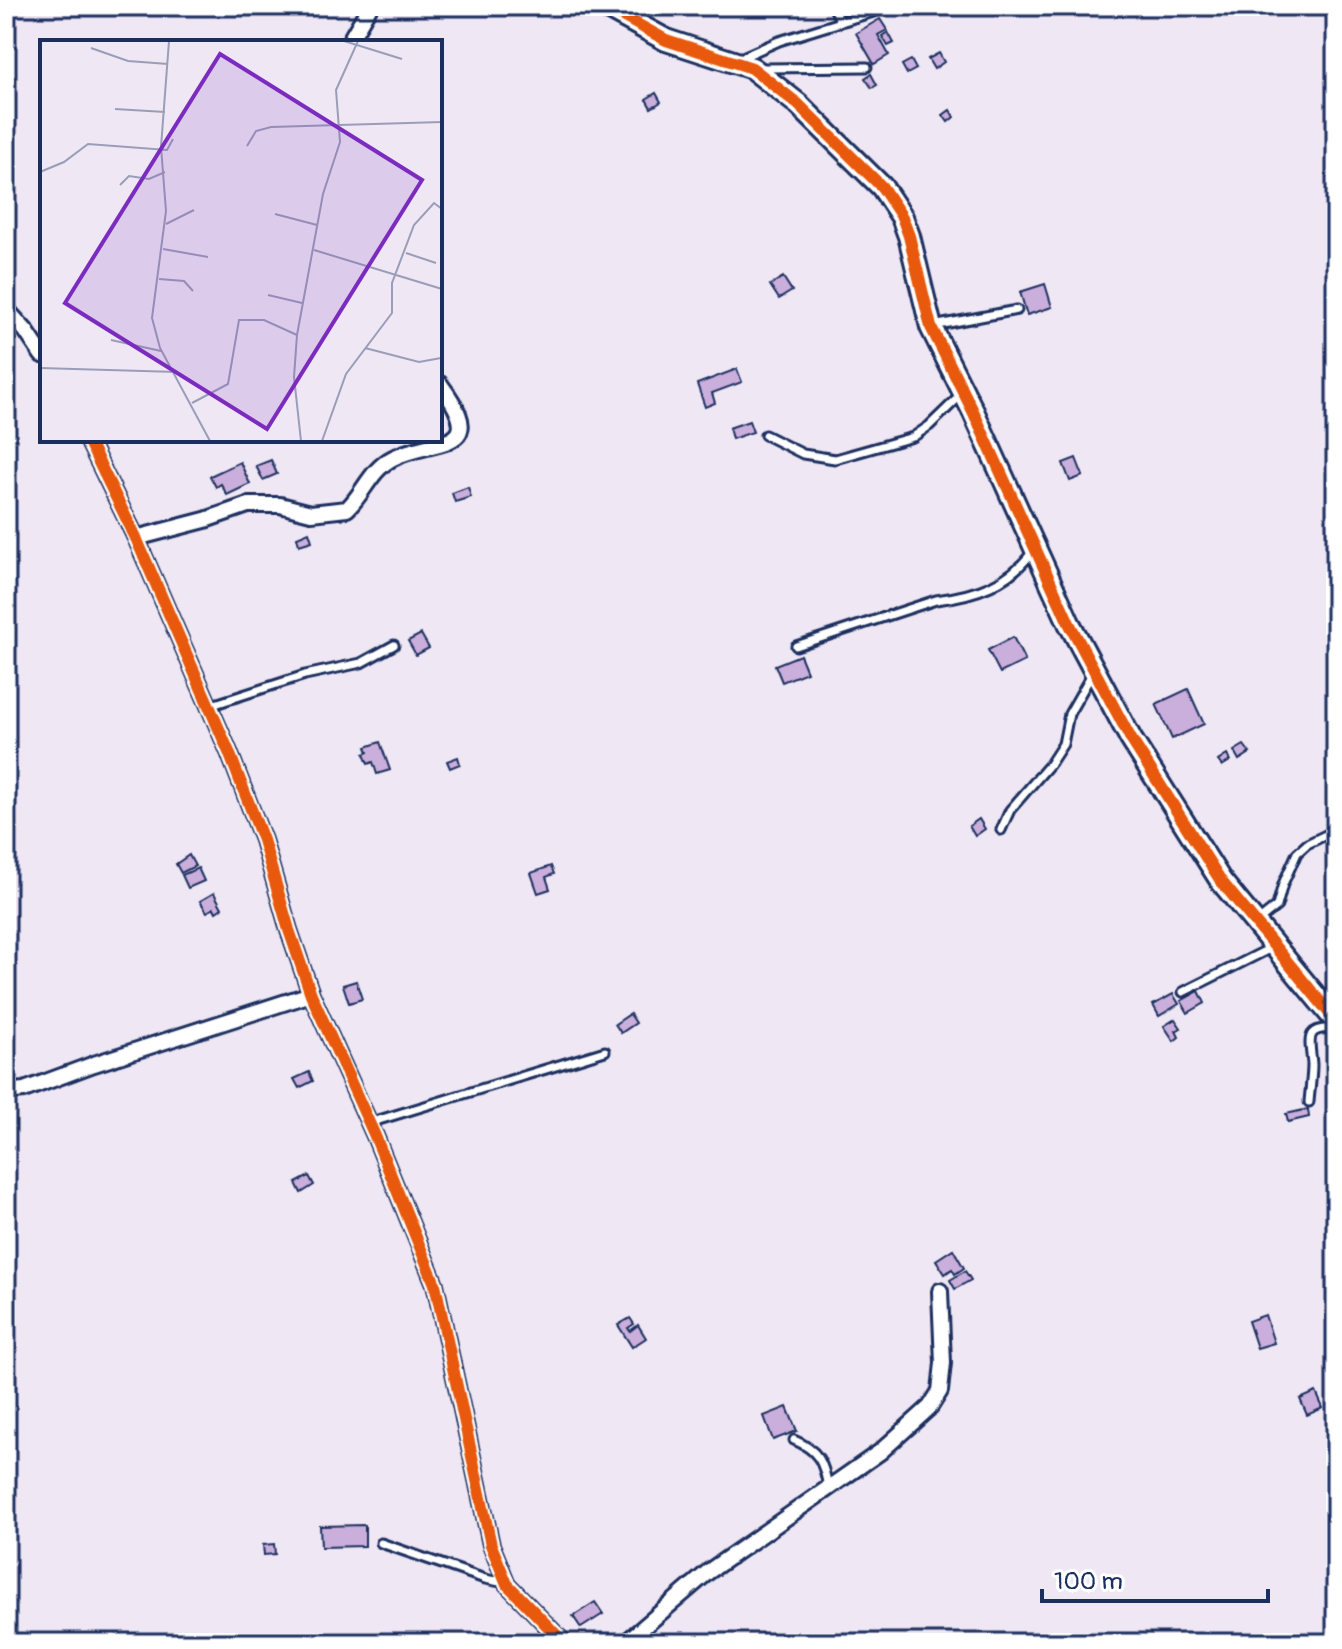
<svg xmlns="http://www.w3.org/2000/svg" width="1342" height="1649" viewBox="0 0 1342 1649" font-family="Pangolin,sans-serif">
<rect width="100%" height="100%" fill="#efe7f4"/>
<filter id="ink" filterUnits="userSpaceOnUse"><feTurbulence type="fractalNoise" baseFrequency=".0125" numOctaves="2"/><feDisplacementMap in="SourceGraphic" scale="16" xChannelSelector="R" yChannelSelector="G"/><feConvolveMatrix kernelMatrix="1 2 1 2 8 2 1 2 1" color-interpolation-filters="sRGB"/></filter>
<g filter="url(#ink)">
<g fill="#caaedb" stroke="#1b2f5e" stroke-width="2">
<polygon points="880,19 887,30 878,35 889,55 874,64 856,33"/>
<polygon points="888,32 894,43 888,46 882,36"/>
<polygon points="939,53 944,62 934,69 928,59"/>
<polygon points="911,60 916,69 907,74 902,65"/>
<polygon points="871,74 877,85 872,88 865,78"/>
<polygon points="656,93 661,102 651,108 646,99"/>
<polygon points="950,110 954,117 948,122 943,115"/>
<polygon points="783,277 792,291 779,299 770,285"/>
<polygon points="1045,284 1052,307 1027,315 1020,292"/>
<polygon points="737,369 742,382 712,393 715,403 705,407 697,384"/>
<polygon points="749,421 753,432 732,439 729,428"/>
<polygon points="1076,458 1083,476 1070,481 1063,463"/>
<polygon points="271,460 277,474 263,480 256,466"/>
<polygon points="240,462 250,484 227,495 221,484 216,487 210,476"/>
<polygon points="468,487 471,497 455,502 452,493"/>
<polygon points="309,532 312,541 299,545 297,537"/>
<polygon points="421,634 429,648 416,655 408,641"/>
<polygon points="1013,637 1025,661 1000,673 988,650"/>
<polygon points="800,655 807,672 782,682 775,665"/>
<polygon points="1188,689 1204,724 1172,739 1156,704"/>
<polygon points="380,742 390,770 377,774 373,762 368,764 364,754 368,752 366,747"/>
<polygon points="1244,745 1250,753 1239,760 1234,751"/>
<polygon points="1227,755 1230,761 1222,766 1218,761"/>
<polygon points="458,757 460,764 450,768 447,761"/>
<polygon points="979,819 985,829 975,836 969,826"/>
<polygon points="189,855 195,866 181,873 176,864"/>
<polygon points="551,866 554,874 546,877 550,889 538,893 531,873"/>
<polygon points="198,868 204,881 188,888 182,875"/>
<polygon points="214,893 222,908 216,912 214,908 207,912 200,901"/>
<polygon points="356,981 362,999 349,1003 343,985"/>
<polygon points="1199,991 1205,1003 1188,1013 1181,1001"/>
<polygon points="1173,994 1179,1004 1159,1016 1153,1005"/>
<polygon points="630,1014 636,1023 621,1033 615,1024"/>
<polygon points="1175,1019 1181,1028 1176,1031 1179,1037 1174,1041 1164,1026"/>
<polygon points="309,1072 313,1081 299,1088 294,1079"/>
<polygon points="1308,1109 1309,1117 1288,1122 1286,1114"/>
<polygon points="309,1176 314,1185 301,1193 296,1183"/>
<polygon points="953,1249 964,1268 955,1274 952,1269 945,1274 936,1260"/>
<polygon points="965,1271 971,1280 955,1289 950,1280"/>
<polygon points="1265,1315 1274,1343 1257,1348 1248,1321"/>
<polygon points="630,1318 634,1324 628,1328 630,1331 638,1325 646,1338 632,1347 618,1325"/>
<polygon points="1316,1392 1323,1408 1307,1415 1300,1399"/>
<polygon points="787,1407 797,1431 773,1440 764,1416"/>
<polygon points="365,1525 365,1546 321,1547 320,1526"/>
<polygon points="274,1544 275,1554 264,1555 263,1545"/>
<polygon points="595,1602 603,1614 581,1628 573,1616"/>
</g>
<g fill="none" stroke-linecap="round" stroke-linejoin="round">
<defs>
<g id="lane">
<polyline points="833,6 841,22"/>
<polyline points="738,59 779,41 893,6"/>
<polyline points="762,68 867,67"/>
<polyline points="933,326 1017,310"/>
<polyline points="765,435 803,454 835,459 913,437 929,426 962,394"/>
<path d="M796,646l140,-46c40,-5 73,-16 97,-49"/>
<polyline points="209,706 305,675 361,663 394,645"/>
<polyline points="1001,830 1010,810 1050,764 1063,744 1069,714 1093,672"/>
<polyline points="1257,922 1277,906 1283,884 1297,853 1307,844 1336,830"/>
<polyline points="1183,992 1273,947"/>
<path d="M1309,1102c1,-12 3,-26 3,-38 -2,-24 -9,-38 24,-35"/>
<polyline points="369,1123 605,1051"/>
<path d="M794,1440c24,10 30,22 34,48"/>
<polyline points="381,1543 485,1579 505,1583"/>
</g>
<g id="street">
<polyline points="349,42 370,6"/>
<polyline points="6,309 26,331 42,355"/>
<polyline points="88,440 136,538 229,752 263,840 289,930 311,994 375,1136 435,1284 491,1545 507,1584 564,1643"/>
<path d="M136,538l69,-18 43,-15h32l31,8 36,-4c17,-16 24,-40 46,-51 42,-21 99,-4 47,-74"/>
<polyline points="6,1092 24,1090 94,1064 311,994"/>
<polyline points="625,1643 708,1572 880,1452 930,1407 940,1391 943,1363 940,1291"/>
</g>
<polyline id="secondary" points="604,6 666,40 752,68 798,104 882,187 902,217 909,236 931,327 973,411 1069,623 1131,739 1221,881 1336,1021"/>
</defs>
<use href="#lane" stroke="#1b2f5e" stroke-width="13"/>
<use href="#street" stroke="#1b2f5e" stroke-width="20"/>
<use href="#secondary" stroke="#1b2f5e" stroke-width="26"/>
<use href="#lane" stroke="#fff" stroke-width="7"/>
<use href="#street" stroke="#fff" stroke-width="14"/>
<use href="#secondary" stroke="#fff" stroke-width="20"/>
<defs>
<g id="cycleway">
<polyline points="604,6 666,40 752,68 798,104 882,187 902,217 909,236 931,327 973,411 1069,623 1131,739 1221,881 1336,1021"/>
<polyline points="88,440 136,538 229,752 263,840 289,930 311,994 375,1136 435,1284 491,1545 507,1584 564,1643"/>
</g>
</defs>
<use href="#cycleway" stroke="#fff" stroke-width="17"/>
<use href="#cycleway" stroke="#e8590c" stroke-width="12"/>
</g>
</g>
<g transform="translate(40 40)">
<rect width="402" height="402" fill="#efe7f4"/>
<path fill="none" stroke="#9a9db8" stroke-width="2" d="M129,1l-8,106 5,64 -14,107 8,30 50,93M304,1l58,18M51,8l37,13 40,3M75,69l50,3M207,106l9,-15 15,-4 171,-5M0,132l24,-10 24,-18 79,6 6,-11M80,145l9,-9 20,3 16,-7M235,174l42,11M126,184l28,-14M123,209l45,8M274,210l128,39M366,213l30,10M119,239l25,2 9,10M228,255l34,8M71,300l50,11M325,308l54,14 22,-4M0,328l137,4M152,363l36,-19 11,-64h25l33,15M261,401l-7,-64 3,-42 26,-141 17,-52 -4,-52 22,-49M282,401l24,-67 46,-61v-30l22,-58 20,-22 8,6"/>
<path fill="#7b2cbf" fill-opacity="0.15" stroke="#7b2cbf" stroke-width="4" d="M180,14l202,126 -155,249 -202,-126z"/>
<rect width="402" height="402" fill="none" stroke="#1b2f5e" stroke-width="4"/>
</g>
<rect width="1342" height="1649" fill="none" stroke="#fff" stroke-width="32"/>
<rect x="16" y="16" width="1310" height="1617" fill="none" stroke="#1b2f5e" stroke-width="3" filter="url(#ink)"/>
<path d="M1042 1589v12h226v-12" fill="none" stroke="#1b2f5e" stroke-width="4"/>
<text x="1054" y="1589" font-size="24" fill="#1b2f5e" stroke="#ffffff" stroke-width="6" paint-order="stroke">100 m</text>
</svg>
